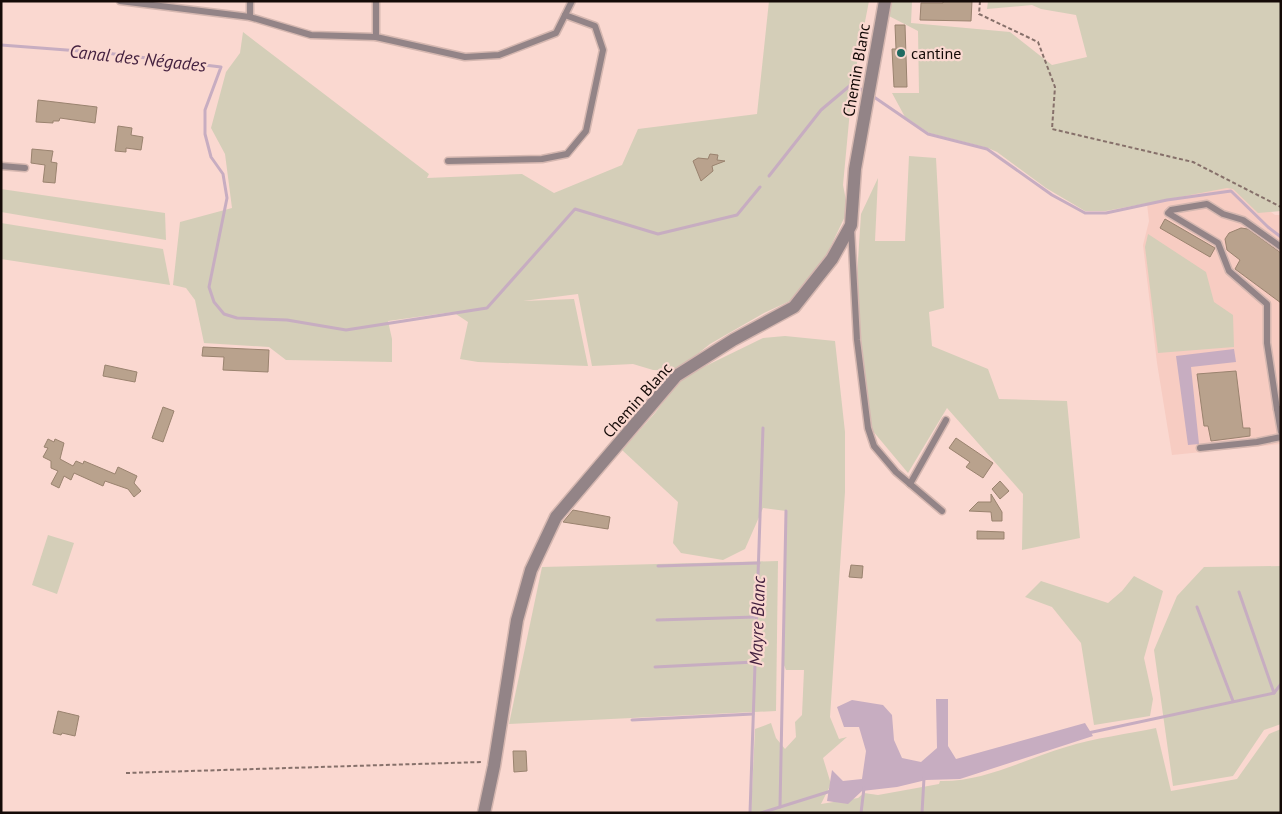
<svg xmlns="http://www.w3.org/2000/svg" width="1282" height="814" viewBox="0 0 1282 814" font-family="'PT Sans',sans-serif">
<rect width="100%" height="100%" fill="#fad8d0"/>
<polygon fill="#f7ccc2" points="1232,182 1275,215 1281,215 1281,444 1172,455 1157,363 1143,245 1149,221 1146,195"/>
<g fill="#d4ceb8">
<polygon points="769,1 869,1 852,89 843,185 848,210 820,269 792,300 764,313 710,344 676,371 653,370 633,364 592,366 578,294 523,301 574,299 588,366 478,362 460,359 468,322 453,312 388,321 392,339 392,362 286,360 269,347 204,343 195,300 186,288 173,285 180,222 232,208 225,154 211,128 226,72 240,53 243,32 429,174 427,178 522,174 554,193 622,165 638,129 757,114"/>
<polygon points="892,1 912,1 911,23 1010,32 1052,65 1087,57 1076,15 1041,9 1032,5 987,9 988,1 1281,1 1281,211 1258,213 1233,189 1227,188 1106,211 1085,211 1046,188 997,152 988,148 929,133 905,117 892,93 919,93 918,31 889,16"/>
<polygon points="909,156 936,158 944,308 929,312 932,346 988,369 999,399 1067,401 1080,538 1022,550 1023,494 947,408 908,473 872,430 860,340 856,291 861,214 878,178 875,241 905,241"/>
<polygon points="1,189 165,213 166,240 1,212"/>
<polygon points="1,223 163,249 170,285 1,259"/>
<polygon points="1148,234 1206,272 1214,302 1233,315 1234,347 1158,353 1145,247"/>
<path d="M785,336l50,5 10,91v60l-15,225 9,22 8,-2 -24,21 8,26 -10,20 37,-6 6,-5 14,2 61,-11 1,-3c44,1 85,-22 126,-34 29,-9 61,-13 90,-19l15,63 66,-12 32,-45 12,-5v84h-530l4,-84 16,-6 5,15 9,11 11,-12 -1,-15 7,-7 2,-45h-18l-4,-10 4,-149 -23,-3 -18,41 -22,11 -42,-7 -8,-10 5,-41 -56,-52 33,-37 26,-35 82,-40z"/>
<polygon points="48,535 74,543 57,594 32,585"/>
<polygon points="778,561 776,711 509,724 542,567"/>
<polygon points="1281,566 1281,724 1264,730 1233,776 1173,786 1154,650 1177,596 1204,567"/>
<polygon points="1134,576 1163,591 1144,658 1153,699 1150,716 1094,725 1081,643 1052,607 1025,597 1041,581 1108,603 1122,591"/>
</g>
<g fill="#c7adc1">
<polygon points="1234,349 1236,362 1191,367 1199,444 1188,445 1176,356"/>
<polygon points="936,699 948,699 948,746 956,759 1085,723 1093,736 960,779 926,780 897,787 862,791 848,804 827,801 832,770 843,781 862,779 866,751 859,727 844,727 837,707 852,700 883,705 892,715 894,740 902,758 921,762 937,748"/>
</g>
<g fill="none" stroke-linecap="round" stroke-linejoin="round">
<g stroke="#c7adc1" stroke-width="3">
<polyline points="1,45 106,53 221,67 205,110 205,134 211,157 223,174 227,198 209,287 214,302 224,314 237,318 287,320 346,330 487,308 575,209 658,234 737,215 760,187"/>
<polyline points="874,97 928,134 987,149 1052,195 1085,213 1106,213 1167,200 1231,191 1268,227 1281,237"/>
<polyline points="769,176 821,110 853,83 863,91"/>
<polyline points="658,566 759,563"/>
<polyline points="1239,592 1274,693"/>
<polyline points="1197,607 1233,701"/>
<polyline points="657,620 756,617"/>
<polyline points="655,667 755,662"/>
<polyline points="632,720 753,714"/>
<polyline points="1088,733 1274,693 1281,684"/>
<polyline points="780,807 786,511"/>
<polyline points="750,813 763,428"/>
<polyline points="761,813 831,791"/>
<polyline points="861,813 864,788"/>
<polyline points="922,813 924,778"/>
</g>
</g>
<g fill="#b9a28d" stroke="#9a836f">
<polygon points="943,1 972,1 971,21 920,20 921,3 943,3"/>
<polygon points="895,25 905,25 907,87 894,87 892,49 896,49"/>
<polygon points="38,100 97,107 95,123 60,118 59,121 53,121 53,123 36,122"/>
<polygon points="118,126 132,128 131,135 143,137 141,150 126,148 126,152 115,151"/>
<polygon points="32,149 53,151 51,162 57,163 55,183 43,182 45,165 31,163"/>
<polygon points="710,154 718,155 717,160 725,161 712,166 713,171 701,181 693,161 698,158 708,159"/>
<polygon points="1165,219 1215,248 1210,257 1160,228"/>
<polygon points="1241,228 1248,229 1281,253 1281,303 1235,269 1240,260 1227,250 1225,239 1229,233"/>
<polygon points="203,347 269,350 268,372 223,370 224,357 202,356"/>
<polygon points="105,365 137,372 135,382 103,376"/>
<polygon points="1236,371 1243,428 1250,428 1250,436 1211,441 1208,426 1204,426 1197,374"/>
<polygon points="163,407 174,411 163,442 152,438"/>
<polygon points="956,438 993,463 983,478 966,467 970,462 949,448"/>
<polygon points="48,439 54,442 55,439 64,443 60,459 73,466 76,461 83,464 84,461 115,474 118,467 137,476 134,483 141,491 134,497 128,489 105,481 103,486 74,473 71,480 64,476 59,488 51,484 58,471 51,468 51,461 43,457 48,448 44,447"/>
<polygon points="1000,481 1009,491 1000,499 992,489"/>
<polygon points="991,494 1002,512 1002,521 992,521 991,512 969,511 978,502 991,502"/>
<polygon points="573,510 610,517 608,529 563,522"/>
<polygon points="977,531 1004,532 1004,539 977,539"/>
<polygon points="851,565 863,566 862,578 849,577"/>
<polygon points="58,711 79,716 75,736 62,733 61,735 53,733"/>
<polygon points="513,751 526,751 527,771 514,772"/>
</g>
<g fill="none" stroke-linecap="round" stroke-linejoin="round">
<defs>
<g id="service">
<polyline points="120,1 250,17 250,1"/>
<polyline points="376,1 376,37"/>
<polyline points="250,17 311,35 376,37 465,57 499,55 556,33 572,1"/>
<polyline points="448,161 542,159 567,154 586,131 603,50 595,26 565,15"/>
<polyline points="1,166 25,168"/>
<polyline points="851,228 857,340 868,428 874,446 896,472 942,511"/>
<polyline points="1277,409 1267,343 1267,304 1229,271 1218,243 1168,213 1171,210 1207,204 1223,214 1243,220 1281,247"/>
<polyline points="1280,409 1277,409 1281,432"/>
<polyline points="1200,448 1257,442 1281,437"/>
<polyline points="910,484 946,420"/>
</g>
<polyline id="minor" points="484,813 494,766 517,620 531,570 556,517 676,376 733,340 794,307 832,259 851,225 855,169 885,1"/>
</defs>
<use href="#service" stroke="#d5b7b0" stroke-width="9"/>
<use href="#minor" stroke="#d5b7b0" stroke-width="15"/>
<g stroke="#86706a" stroke-width="2" stroke-dasharray="4 2.5" stroke-linecap="butt">
<polyline points="980,1 979,14 1038,42 1055,87 1052,129 1193,162 1281,207"/>
<polyline points="126,773 482,762"/>
</g>
<use href="#service" stroke="#938487" stroke-width="6"/>
<use href="#minor" stroke="#938487" stroke-width="12"/>
</g>
<circle fill="#216a61" stroke="#fad8d0" stroke-width="2" cx="901" cy="53" r="5"/>
<g text-anchor="middle" dominant-baseline="central" stroke-width="4.5" stroke-linejoin="round" paint-order="stroke">
<g font-size="16" fill="#140a07" stroke="#fad8d0" text-anchor="start">
<text x="911" y="53">cantine</text>
</g>
<g font-size="16" fill="#140a07" stroke="#fad8d0">
<text transform="translate(856 70) rotate(-80)">Chemin Blanc</text>
<text transform="translate(637 400) rotate(-48)">Chemin Blanc</text>
</g>
<g font-size="18" font-style="italic" fill="#452240" stroke="#fad8d0">
<text transform="translate(138 58) rotate(6)">Canal des Négades</text>
<text transform="translate(757 621) rotate(-88)">Mayre Blanc</text>
</g>
</g>
<rect width="1282" height="814" fill="none" stroke="#140a07" stroke-width="5"/>
</svg>
